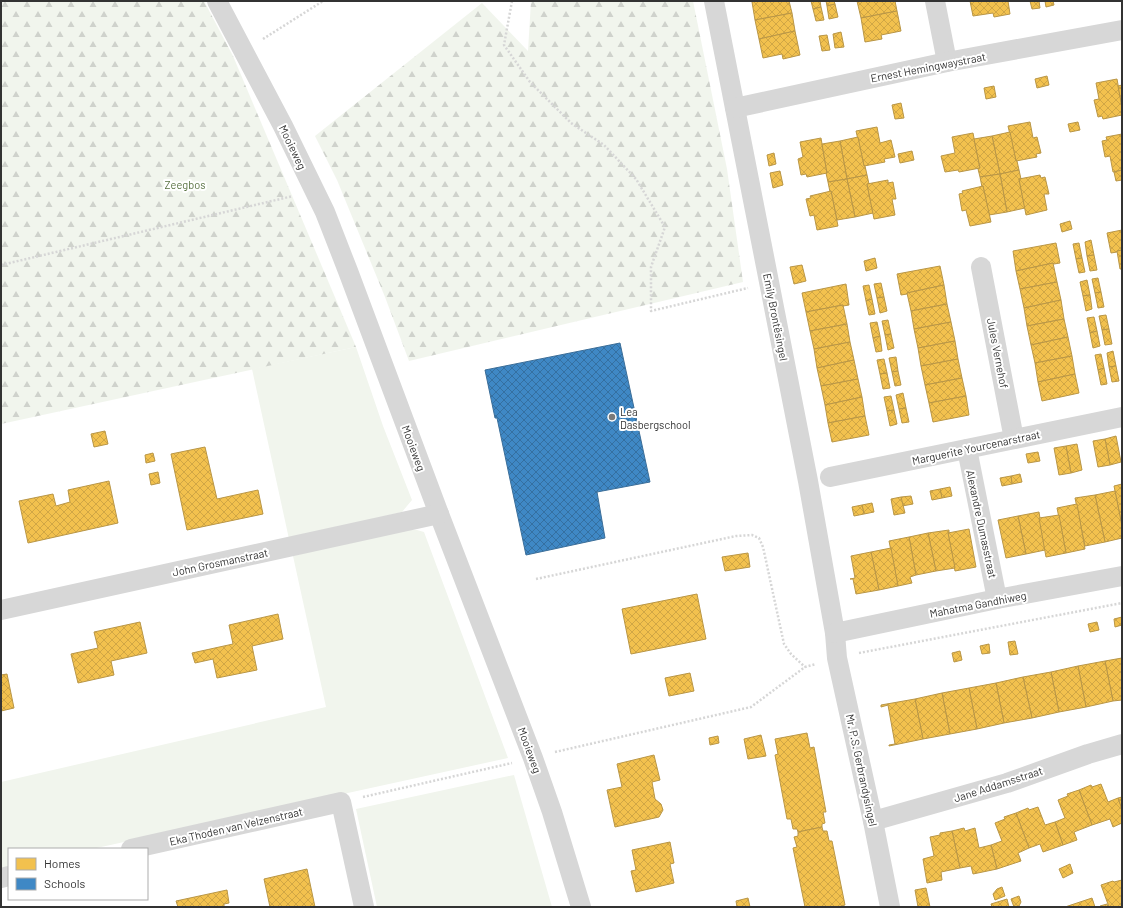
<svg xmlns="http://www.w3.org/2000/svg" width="1123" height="908" viewBox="0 0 1123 908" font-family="Barlow,sans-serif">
<defs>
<pattern id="forest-firs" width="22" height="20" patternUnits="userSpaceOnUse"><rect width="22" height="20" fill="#f1f5ed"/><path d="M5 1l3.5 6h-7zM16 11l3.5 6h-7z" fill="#cfd2cc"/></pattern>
<pattern id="homes-cross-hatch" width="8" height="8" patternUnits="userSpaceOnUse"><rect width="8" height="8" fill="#f2c14e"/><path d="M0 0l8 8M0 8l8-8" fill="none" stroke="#d0a645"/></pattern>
<pattern id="schools-cross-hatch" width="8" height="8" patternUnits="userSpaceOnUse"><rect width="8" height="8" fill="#3f88c5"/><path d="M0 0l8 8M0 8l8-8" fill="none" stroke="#3570a1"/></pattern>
</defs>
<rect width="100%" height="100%" fill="#fff"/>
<g fill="#f1f5ed">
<polygon points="356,347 383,426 412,500 402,512 289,539 252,369"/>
<polygon points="403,529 417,530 424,532 508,758 92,849 9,849 9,868 1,870 1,782 326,707 293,556"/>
<polygon points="514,775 552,907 377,907 356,809"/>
</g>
<g fill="url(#forest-firs)">
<polygon points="1,1 204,1 233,56 356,347 1,424"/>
<polygon points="531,1 693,1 727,169 743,282 409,361 385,297 337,180 315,136 482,3 528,51"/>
</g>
<g fill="url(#homes-cross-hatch)" stroke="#b99646">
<polygon points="756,1 789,1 792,13 755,20 752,2"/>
<polygon points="811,1 820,1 821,7 813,9"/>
<polygon points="826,1 834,1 835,4 827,6"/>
<polygon points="857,1 895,1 897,11 861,18"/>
<polygon points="970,1 1008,1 1010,14 994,17 993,13 973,16"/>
<polygon points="1030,1 1039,1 1040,8 1032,9"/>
<polygon points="1045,1 1053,1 1054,5 1046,7"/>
<polygon points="835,4 838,17 829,19 827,6"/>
<polygon points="821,7 824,20 816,21 813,9"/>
<polygon points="897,11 901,31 881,35 882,39 865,42 861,18"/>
<polygon points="792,13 795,31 759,39 755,20"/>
<polygon points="795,31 800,55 783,59 782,54 763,58 759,39"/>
<polygon points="841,32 844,47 835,48 833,34"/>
<polygon points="827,35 830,50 822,51 819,36"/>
<polygon points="1047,76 1049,85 1037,88 1035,79"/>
<polygon points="1117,79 1122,107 1122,115 1103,119 1102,116 1098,117 1094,100 1099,99 1096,83"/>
<polygon points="1122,85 1122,107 1118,86"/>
<polygon points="994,86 996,97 986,99 984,88"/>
<polygon points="901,103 904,118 895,119 892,105"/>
<polygon points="1030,122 1033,138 1037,137 1041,153 1036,154 1037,157 1016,161 1008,126"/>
<polygon points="1078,122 1080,130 1070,132 1068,124"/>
<polygon points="877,127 880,143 891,140 895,157 884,159 885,162 864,166 856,131"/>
<polygon points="1010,132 1016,161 1017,161 1019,170 1000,174 992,136"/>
<polygon points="973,133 980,168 959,172 958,170 945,172 941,156 955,153 952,137"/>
<polygon points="1122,134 1122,170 1113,172 1110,156 1105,157 1102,141 1107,140 1106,137"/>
<polygon points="992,136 1000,174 980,177 978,169 980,168 974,139"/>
<polygon points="858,137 864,166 865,166 867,175 847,179 840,141"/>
<polygon points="821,138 827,173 807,177 806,174 801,175 798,159 803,157 800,142"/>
<polygon points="840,141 847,179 828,182 826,173 827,173 822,144"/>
<polygon points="912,151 914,160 900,163 898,154"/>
<polygon points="774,153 776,164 769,166 767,155"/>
<polygon points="1019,170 1021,179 1019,179 1025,208 1007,212 1000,174"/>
<polygon points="1122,170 1122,180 1116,181 1114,172"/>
<polygon points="780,171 783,185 773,188 770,173"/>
<polygon points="1000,174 1007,212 989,215 983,186 982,187 980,177"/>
<polygon points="867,175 869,184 867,184 873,213 855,217 847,179"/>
<polygon points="1040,175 1041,178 1045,177 1049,194 1044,194 1047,210 1026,215 1019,179"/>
<polygon points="847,179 855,217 837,220 831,191 830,192 828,182"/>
<polygon points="888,180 888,183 893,182 896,199 892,199 895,215 874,219 867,184"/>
<polygon points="983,186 991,222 970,226 966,210 962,211 959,194 963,193 962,191"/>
<polygon points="831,191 838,226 817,230 814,215 810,216 806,199 811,198 810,196"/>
<polygon points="1070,221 1072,229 1062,232 1060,224"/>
<polygon points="1122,230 1122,250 1117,251 1117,252 1111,253 1107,233"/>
<polygon points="1091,240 1094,255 1087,256 1085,242"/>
<polygon points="1056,243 1060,263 1054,264 1053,263 1016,271 1013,251"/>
<polygon points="1079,243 1082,258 1076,259 1073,244"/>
<polygon points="1122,250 1122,269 1120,269 1117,251"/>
<polygon points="1094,255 1097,270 1090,271 1087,256"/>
<polygon points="875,258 877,268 866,271 864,261"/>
<polygon points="1082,258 1085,272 1079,273 1076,259"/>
<polygon points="1053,263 1057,282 1020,289 1016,271"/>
<polygon points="802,265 806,281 794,284 790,267"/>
<polygon points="940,266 944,285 907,293 907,294 901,295 897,274"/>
<polygon points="1098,278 1101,292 1095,293 1092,279"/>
<polygon points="1087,280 1090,295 1083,296 1080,282"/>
<polygon points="1057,282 1061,300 1024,308 1020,289"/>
<polygon points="881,283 884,297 877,298 874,284"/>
<polygon points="846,284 849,305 843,306 843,305 806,312 802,293"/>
<polygon points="869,285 872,299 866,301 863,286"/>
<polygon points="944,285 947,304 911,311 907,293"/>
<polygon points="1101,292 1104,307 1098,308 1095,293"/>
<polygon points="1090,295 1092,309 1086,311 1083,296"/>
<polygon points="884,297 887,311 880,313 877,298"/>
<polygon points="872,299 875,314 869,315 866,301"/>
<polygon points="1061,300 1064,319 1027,326 1024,308"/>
<polygon points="947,304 951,322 914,329 911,311"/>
<polygon points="843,305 847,324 810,331 806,312"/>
<polygon points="1106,315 1109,329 1102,330 1099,316"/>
<polygon points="1094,317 1097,331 1090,333 1087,318"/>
<polygon points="1064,319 1068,337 1031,345 1027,326"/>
<polygon points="888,320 891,334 885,335 882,321"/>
<polygon points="877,322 880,336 873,338 870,323"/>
<polygon points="951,322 955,341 918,348 914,329"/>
<polygon points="847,324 850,342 814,349 810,331"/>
<polygon points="1109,329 1112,344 1105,345 1102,330"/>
<polygon points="1097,331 1100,346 1093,348 1090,333"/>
<polygon points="891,334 894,348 888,350 885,335"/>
<polygon points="880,336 882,351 876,352 873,338"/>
<polygon points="1068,337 1072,356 1035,363 1031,345"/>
<polygon points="955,341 958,359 921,366 918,348"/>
<polygon points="850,342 854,360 817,368 814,349"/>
<polygon points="1113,351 1116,366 1109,367 1107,353"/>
<polygon points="1101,354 1104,368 1098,370 1095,355"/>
<polygon points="1072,356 1075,374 1038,382 1035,363"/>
<polygon points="896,357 898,371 892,372 889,358"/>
<polygon points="884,359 887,373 880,374 877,360"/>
<polygon points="958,359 962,378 925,385 921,366"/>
<polygon points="854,360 858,379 821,386 817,368"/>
<polygon points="1116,366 1119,381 1112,382 1109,367"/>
<polygon points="1104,368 1107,384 1101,385 1098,370"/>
<polygon points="898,371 901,385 895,386 892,372"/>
<polygon points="887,373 890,388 883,389 880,374"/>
<polygon points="1075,374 1079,393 1042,401 1038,382"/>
<polygon points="962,378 966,396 929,403 925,385"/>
<polygon points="858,379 862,397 825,405 821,386"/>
<polygon points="903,393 906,408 899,409 896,395"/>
<polygon points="891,396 894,410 887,411 884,397"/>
<polygon points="966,396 969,415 933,422 929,403"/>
<polygon points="862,397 865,416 828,423 825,405"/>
<polygon points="906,408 909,422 902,423 899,409"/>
<polygon points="894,410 897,424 890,426 887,411"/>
<polygon points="865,416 869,435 832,442 828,423"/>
<polygon points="105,431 108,444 94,447 91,434"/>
<polygon points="1116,436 1121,462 1110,465 1105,439"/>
<polygon points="1105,439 1110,465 1098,467 1093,441"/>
<polygon points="1077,444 1082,470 1071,473 1066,446"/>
<polygon points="1066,446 1071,473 1059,475 1054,448"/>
<polygon points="205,447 217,499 258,490 263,514 187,530 171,454"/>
<polygon points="1038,452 1040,461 1028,463 1026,454"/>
<polygon points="153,453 155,461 146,463 145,455"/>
<polygon points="158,472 160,483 151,485 149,474"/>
<polygon points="1020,474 1022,482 1012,484 1011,476"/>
<polygon points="1011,476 1012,484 1002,486 1000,478"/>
<polygon points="109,481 118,523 28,543 19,501 53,494 56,506 70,502 68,490"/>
<polygon points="1122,484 1122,526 1114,486"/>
<polygon points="950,487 952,496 942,498 940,489"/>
<polygon points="940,489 942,498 932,500 930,491"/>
<polygon points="1115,491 1122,526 1122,538 1105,542 1095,495"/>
<polygon points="1095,495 1105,542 1085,546 1075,498"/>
<polygon points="911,496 913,504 902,506 901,497"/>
<polygon points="901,497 905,513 894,515 891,499"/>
<polygon points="872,503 874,512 864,514 862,505"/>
<polygon points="1077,504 1085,549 1066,553 1057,508"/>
<polygon points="862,505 864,514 854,516 852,507"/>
<polygon points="1039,512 1045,550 1026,554 1018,516"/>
<polygon points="1059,515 1066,553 1046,557 1039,518"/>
<polygon points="1018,516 1026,554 1006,558 998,520"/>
<polygon points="969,529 976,567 955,571 948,533"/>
<polygon points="949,530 949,533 948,533 955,568 936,571 928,533"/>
<polygon points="928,533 936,571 916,575 909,537"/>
<polygon points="909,537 916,575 910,577 912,583 898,586 889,541"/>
<polygon points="891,548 898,586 879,590 871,552"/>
<polygon points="871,552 879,590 856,594 853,579 850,579 855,578 851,556"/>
<polygon points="748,553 750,567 725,571 722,557"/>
<polygon points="697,594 706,639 631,654 622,609"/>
<polygon points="278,614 283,639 252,646 257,670 217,678 213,659 195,663 192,653 233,644 229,625"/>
<polygon points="1122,617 1122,625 1115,627 1114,619"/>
<polygon points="140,622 147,653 111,661 114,675 78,683 71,654 98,648 94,632"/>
<polygon points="1097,622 1099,630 1090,632 1088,624"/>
<polygon points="1015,641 1018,654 1010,655 1008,642"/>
<polygon points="989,644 990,653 982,654 980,646"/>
<polygon points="960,651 962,660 954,662 952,653"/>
<polygon points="1122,658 1122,700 1113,701 1105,661"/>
<polygon points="1105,661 1113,701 1086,707 1078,666"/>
<polygon points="1078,666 1086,707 1059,712 1051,672"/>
<polygon points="1051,672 1059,712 1032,718 1023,677"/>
<polygon points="690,673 694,691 669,696 665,678"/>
<polygon points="7,674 14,708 1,711 1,675"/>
<polygon points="1023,677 1032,718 1004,723 996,683"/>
<polygon points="996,683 1004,723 977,729 969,688"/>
<polygon points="969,688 977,729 950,734 942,693"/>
<polygon points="942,693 950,734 923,739 915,699"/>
<polygon points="915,699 923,739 889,746 889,745 895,744 888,705 881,707 881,705"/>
<polygon points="807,733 810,748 814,747 826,812 823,812 825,823 822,824 822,827 798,832 797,829 793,829 791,819 787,819 775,755 778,754 775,739"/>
<polygon points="761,735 766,756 748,759 744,739"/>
<polygon points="718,736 719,743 710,745 709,738"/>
<polygon points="654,755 660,780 652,782 655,799 661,804 663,810 659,817 615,827 607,790 622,787 617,764"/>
<polygon points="1101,784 1108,802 1118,798 1122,809 1122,823 1113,827 1110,819 1092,825 1079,790 1091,785 1092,787"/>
<polygon points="1079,790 1092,825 1074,832 1077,840 1063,845 1055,822 1065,818 1058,800 1068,796 1067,794"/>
<polygon points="1122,797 1122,809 1118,798"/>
<polygon points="1038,807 1045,825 1055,822 1063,845 1043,852 1040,844 1029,848 1016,813 1028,808 1029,810"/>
<polygon points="1016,813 1029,848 1018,853 1021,861 997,869 991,845 1002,841 995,823 1005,819 1004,817"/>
<polygon points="822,827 823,831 827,831 829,841 832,841 845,905 841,906 842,907 805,907 793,848 797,847 794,837 798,836 798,832"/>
<polygon points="964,828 965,831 975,828 979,848 991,845 997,869 973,874 971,866 960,868 952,831"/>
<polygon points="952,831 960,868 941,872 942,880 927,883 923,859 934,856 930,837 940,835 940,833"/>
<polygon points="670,842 674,863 670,864 674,883 636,892 631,871 636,870 632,850"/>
<polygon points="1070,864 1073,873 1063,878 1059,869"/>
<polygon points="307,869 315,907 270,907 264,879"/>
<polygon points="1122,880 1122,907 1109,907 1101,885 1113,881 1114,882"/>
<polygon points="1002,887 1005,896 995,900 993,894 997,889"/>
<polygon points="926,888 930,907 918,907 915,890"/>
<polygon points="227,890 229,903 224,904 224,907 178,907 176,901"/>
<polygon points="1019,896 1021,902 1019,906 1014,907 1011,899"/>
<polygon points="748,898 750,907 737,907 736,901"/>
<polygon points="1092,898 1095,907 1065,907"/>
<polygon points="1007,899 1009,907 992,907 991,904"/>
<polygon points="1107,904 1108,907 1100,907 1100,906"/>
</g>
<polygon fill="url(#schools-cross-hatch)" stroke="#3b6e99" points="620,343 650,482 597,492 605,538 526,555 497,418 495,418 485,370"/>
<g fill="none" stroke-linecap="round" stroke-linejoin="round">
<g stroke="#d6d6d6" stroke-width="2.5" stroke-dasharray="2 2" stroke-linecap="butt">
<polyline points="512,1 504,45 530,82 571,123 604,145 636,179 665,227 651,267 651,311 748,288"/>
<polyline points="263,39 323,1"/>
<polyline points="1,265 293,196"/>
<polyline points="536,579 736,536 752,535 759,538 763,547 784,644 791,654 805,667"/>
<polyline points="859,653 1122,603"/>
<polyline points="555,752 751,707 805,667 816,664"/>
<polyline points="363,797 512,763"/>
</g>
<g stroke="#d7d7d7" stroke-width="20">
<polyline points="217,1 283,126 325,212 348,271 439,514 533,758 552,812 581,907"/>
<polyline points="714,1 808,481 835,633 837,658 873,821 890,907"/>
<polyline points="935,1 947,62"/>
<polyline points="735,108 947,62 1122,30"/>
<polyline points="981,267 1014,439"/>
<polyline points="967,449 997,599"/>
<polyline points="830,477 1122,417"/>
<polyline points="1,610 439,514"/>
<polyline points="835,633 997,599 1122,576"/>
<polyline points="873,821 1007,783 1088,754 1122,744"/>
<polyline points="131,849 341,802 364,907"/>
<polyline points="1,878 9,876"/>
</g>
</g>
<circle fill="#7a7a7a" stroke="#fff" stroke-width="1.5" cx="612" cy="417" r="4"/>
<g text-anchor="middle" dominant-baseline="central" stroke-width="4" stroke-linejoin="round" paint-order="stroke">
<g font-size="11" fill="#333" stroke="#fff">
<text transform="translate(928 67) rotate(-11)">Ernest Hemingwaystraat</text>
<text transform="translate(293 147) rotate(64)">Mooieweg</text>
<text transform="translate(776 317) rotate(79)">Emily Brontësingel</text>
<text transform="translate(998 353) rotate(79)">Jules Vernehof</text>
<text transform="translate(976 447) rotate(-12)">Marguerite Yourcenarstraat</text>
<text transform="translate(414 448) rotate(70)">Mooieweg</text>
<text transform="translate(982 524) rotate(78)">Alexandre Dumasstraat</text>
<text transform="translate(220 562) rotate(-12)">John Grosmanstraat</text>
<text transform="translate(978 604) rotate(-11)">Mahatma Gandhiweg</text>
<text transform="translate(530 750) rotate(70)">Mooieweg</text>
<text transform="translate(862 770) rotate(78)">Mr. P.S. Gerbrandysingel</text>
<text transform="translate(998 784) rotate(-18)">Jane Addamsstraat</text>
<text transform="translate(236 826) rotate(-13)">Eka Thoden van Velzenstraat</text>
</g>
<g font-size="11" fill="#56703f" stroke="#fff">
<text x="185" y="184">Zeegbos</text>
</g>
<g font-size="11" fill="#333" stroke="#fff" text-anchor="start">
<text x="620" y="411">Lea<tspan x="620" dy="13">Dasbergschool</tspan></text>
</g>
</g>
<rect width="1123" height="908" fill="none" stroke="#333333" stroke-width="4"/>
<rect x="8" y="848" width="140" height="52" fill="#ffffff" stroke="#adadad"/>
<rect x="16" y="858" width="20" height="12" fill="#f2c14e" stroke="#adadad"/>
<text x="44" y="868" font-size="12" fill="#333333">Homes</text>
<rect x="16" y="878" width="20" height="12" fill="#3f88c5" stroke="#adadad"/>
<text x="44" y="888" font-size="12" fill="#333333">Schools</text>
</svg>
